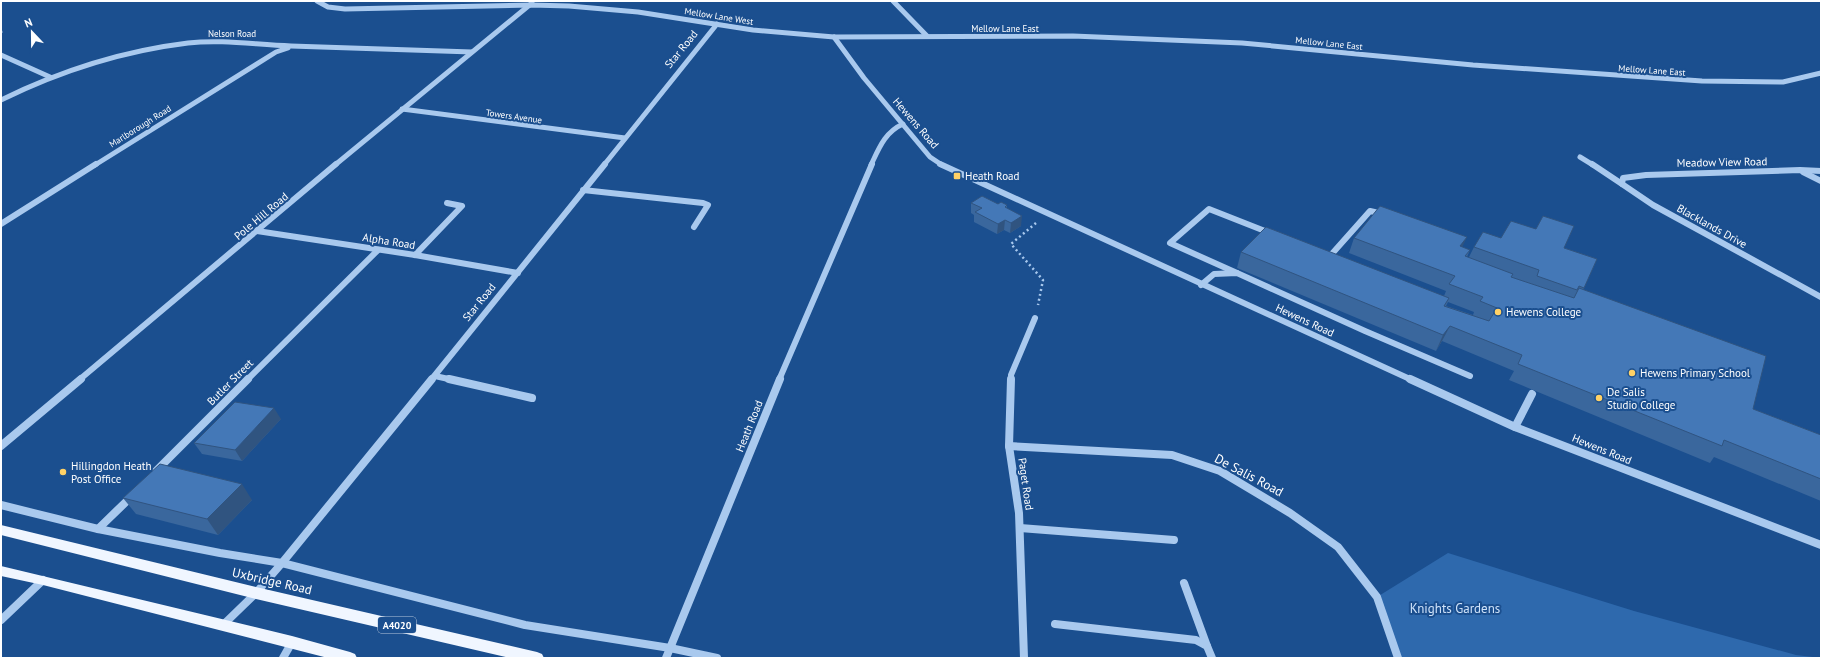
<svg xmlns="http://www.w3.org/2000/svg" width="1822" height="659" viewBox="0 0 1822 659" font-family="'PT Sans',sans-serif">
<rect width="100%" height="100%" fill="#1b4f8f"/>
<polygon fill="#2e69ad" points="1448,553 1634,611 1796,655 1821,658 1398,658 1377,597"/>
<g fill="none" stroke-linecap="round" stroke-linejoin="round">
<polyline stroke="#a9c9ee" stroke-width="2" stroke-dasharray="1.5 2" stroke-linecap="butt" points="1,32 4,31"/>
<polyline stroke="#a9c9ee" stroke-width="2.5" stroke-dasharray="2 3" stroke-linecap="butt" points="1036,223 1011,244 1043,280 1038,305"/>
<g stroke="#a9c9ee" stroke-width="5">
<polyline points="317,1 328,7 345,9 531,5 569,6 638,12 753,30 834,37 1073,36 1242,43 1473,65 1702,81 1783,82 1821,73"/>
<polyline points="893,1 927,36"/>
<polyline points="834,37 864,78 930,157 942,165"/>
<polyline points="1,55 50,77"/>
<path d="M1,100c59,-29 121,-49 187,-57 35,-4 68,2 103,3 60,2 121,4 181,6"/>
<polyline points="402,109 625,138"/>
<polyline points="1580,157 1593,165"/>
<polyline points="95,165 276,52 288,48"/>
<polyline points="335,165 532,3"/>
<polyline points="604,165 717,24"/>
<path d="M871,165c8,-17 14,-33 32,-41"/>
</g>
<g stroke="#a9c9ee" stroke-width="6">
<polyline points="940,164 1412,380"/>
<polyline points="1592,164 1622,184"/>
<polyline points="1821,171 1800,170 1646,175 1623,178 1622,184 1653,205 1821,297"/>
<polyline points="1803,172 1821,181"/>
<polyline points="583,190 703,203 708,205 694,227"/>
<polyline points="1,224 96,164"/>
<polyline points="257,231 415,255 518,273"/>
<polyline points="415,255 462,206 447,203"/>
<polyline points="1330,256 1370,211 1383,214"/>
<polyline points="1237,273 1170,243 1209,209 1270,233"/>
<polyline points="1201,285 1214,274 1237,273 1365,331 1470,376"/>
<polyline points="435,376 453,380"/>
<polyline points="79,380 336,164"/>
<polyline points="247,380 378,250"/>
<polyline points="431,380 605,164"/>
<polyline points="779,380 872,164"/>
<polyline points="1011,380 1011,375 1035,318"/>
</g>
<g stroke="#a9c9ee" stroke-width="8">
<polyline points="449,379 532,398"/>
<polyline points="1011,379 1009,446 1019,513 1024,658"/>
<polyline points="1410,379 1515,427 1821,545"/>
<polyline points="1515,427 1532,394"/>
<polyline points="1,446 81,379"/>
<polyline points="1009,446 1172,455 1220,471 1290,513 1338,547 1377,597 1398,658"/>
<polyline points="156,471 248,379"/>
<polyline points="1,505 98,529 220,553 282,563 525,625 670,648 717,658"/>
<polyline points="1020,528 1174,540"/>
<polyline points="98,529 132,496"/>
<polyline points="1184,583 1207,646"/>
<polyline points="1,620 43,580"/>
<polyline points="1055,624 1196,640 1207,646 1212,658"/>
<polyline points="223,625 256,593 282,563 432,379"/>
<polyline points="283,658 292,642"/>
<polyline points="666,658 780,379"/>
</g>
<g fill="#f0f6ff" fill-rule="evenodd">
<polygon points="1,525 256,587 537,652 542,654 544,658 510,658 256,599 1,535"/>
<polygon points="1,566 292,636 350,652 355,654 357,658 328,658 43,585 1,576"/>
</g>
</g>
<g fill="#3a679d" fill-rule="evenodd">
<polygon points="971,203 998,204 1007,205 1007,208 1021,226 1010,233 1004,230 997,234 974,222 974,215 971,213"/>
<path d="M1354,238l108,9 8,3 -3,7h2l5,-10 27,-9 63,10 33,11 -14,31 170,119 68,26v66l-107,-44 -4,6 -201,-83 5,-9 -72,-30 -6,10 -199,-83 4,-16 203,44 2,-5 -97,-38zM1448,302l26,10 -1,3 -27,-9z"/>
<polygon points="281,419 242,461 202,454 194,443"/>
<polygon points="123,498 252,500 218,535 136,514"/>
</g>
<g fill="#305480">
<polygon points="1022,216 1021,226 1010,233 1011,223"/>
<polygon points="1005,220 1004,230 997,234 998,224"/>
<polygon points="1467,237 1460,252 1460,246"/>
<polygon points="1450,326 1442,341 1436,351 1443,335"/>
<polygon points="274,408 281,419 242,461 235,450"/>
<polygon points="242,484 252,500 218,535 207,519"/>
</g>
<g fill="#4478b7" stroke="#305480">
<polygon points="982,196 998,204 1001,202 1007,205 1005,207 1022,216 1011,223 1005,220 998,224 975,212 982,208 971,203"/>
<polygon points="1380,206 1467,237 1460,246 1470,250 1465,256 1513,274 1511,277 1574,298 1579,288 1766,356 1753,409 1821,435 1821,479 1724,440 1722,446 1518,364 1522,355 1450,326 1443,335 1241,252 1266,227 1449,298 1444,306 1489,321 1497,308 1480,301 1483,297 1449,284 1455,276 1354,238"/>
<polygon points="1543,216 1574,226 1564,248 1597,259 1584,288 1579,286 1577,290 1537,276 1539,270 1474,247 1483,232 1501,238 1511,221 1536,229"/>
<polygon points="235,402 274,408 235,450 194,443"/>
<polygon points="160,464 242,484 207,519 123,498"/>
</g>
<g fill="#ffd166" stroke="#1b4f8f" stroke-width="1.5">
<rect x="953" y="172" width="8" height="8" rx="2"/>
<circle cx="1498" cy="312" r="4"/>
<circle cx="1632" cy="373" r="4"/>
<circle cx="1599" cy="398" r="4"/>
<circle cx="63" cy="472" r="4"/>
</g>
<g text-anchor="middle" dominant-baseline="central" stroke-width="4" stroke-linejoin="round" paint-order="stroke">
<g font-size="9" fill="#fff" stroke="#1b4f8f">
<text transform="translate(719 16) rotate(9)">Mellow Lane West</text>
<text x="1005" y="28">Mellow Lane East</text>
<text x="232" y="33">Nelson Road</text>
<text transform="translate(1329 43) rotate(6)">Mellow Lane East</text>
<text transform="translate(1652 70) rotate(4)">Mellow Lane East</text>
<text transform="translate(514 116) rotate(8)">Towers Avenue</text>
<text transform="translate(140 126) rotate(-32)">Marlborough Road</text>
</g>
<rect fill="#1b4f8f" stroke="#bbcadd" stroke-width="1" x="378" y="617" width="38" height="16" rx="3"/>
<g font-size="10" font-weight="bold" fill="#fff">
<text x="397" y="625">A4020</text>
</g>
<g font-size="11" fill="#fff" stroke="#1b4f8f">
<text transform="translate(681 49) rotate(-51)">Star Road</text>
<text transform="translate(916 123) rotate(49)">Hewens Road</text>
<text transform="translate(1722 162) rotate(-1)">Meadow View Road</text>
<text transform="translate(261 216) rotate(-40)">Pole Hill Road</text>
<text transform="translate(1712 226) rotate(29)">Blacklands Drive</text>
<text transform="translate(389 241) rotate(9)">Alpha Road</text>
<text transform="translate(479 302) rotate(-51)">Star Road</text>
<text transform="translate(1305 320) rotate(25)">Hewens Road</text>
<text transform="translate(230 382) rotate(-45)">Butler Street</text>
<text transform="translate(749 426) rotate(-68)">Heath Road</text>
<text transform="translate(1602 449) rotate(22)">Hewens Road</text>
<text transform="translate(1026 484) rotate(82)">Paget Road</text>
</g>
<g font-size="11" fill="#fff" stroke="#1b4f8f" text-anchor="start">
<text x="965" y="176">Heath Road</text>
<text x="1506" y="312">Hewens College</text>
<text x="1640" y="373">Hewens Primary School</text>
<text x="1607" y="392">De Salis<tspan x="1607" dy="13">Studio College</tspan></text>
<text x="71" y="466">Hillingdon Heath<tspan x="71" dy="13">Post Office</tspan></text>
</g>
<g font-size="13" fill="#fff" stroke="#1b4f8f">
<text transform="translate(1249 475) rotate(28)">De Salis Road</text>
<text transform="translate(272 581) rotate(13)">Uxbridge Road</text>
</g>
<g font-size="13" fill="#cfe3fa" stroke="#1b4f8f">
<text x="1455" y="608">Knights Gardens</text>
</g>
</g>
<rect width="1822" height="659" fill="none" stroke="#ffffff" stroke-width="4"/>
<g transform="translate(32 32) rotate(338)" stroke="#1b4f8f" stroke-width="3" paint-order="stroke">
<path d="M0-3L7 15L0 10L-7 15Z" fill="#ffffff"/>
<text y="-6" font-size="11" font-weight="bold" text-anchor="middle" fill="#ffffff">N</text>
</g>
</svg>
